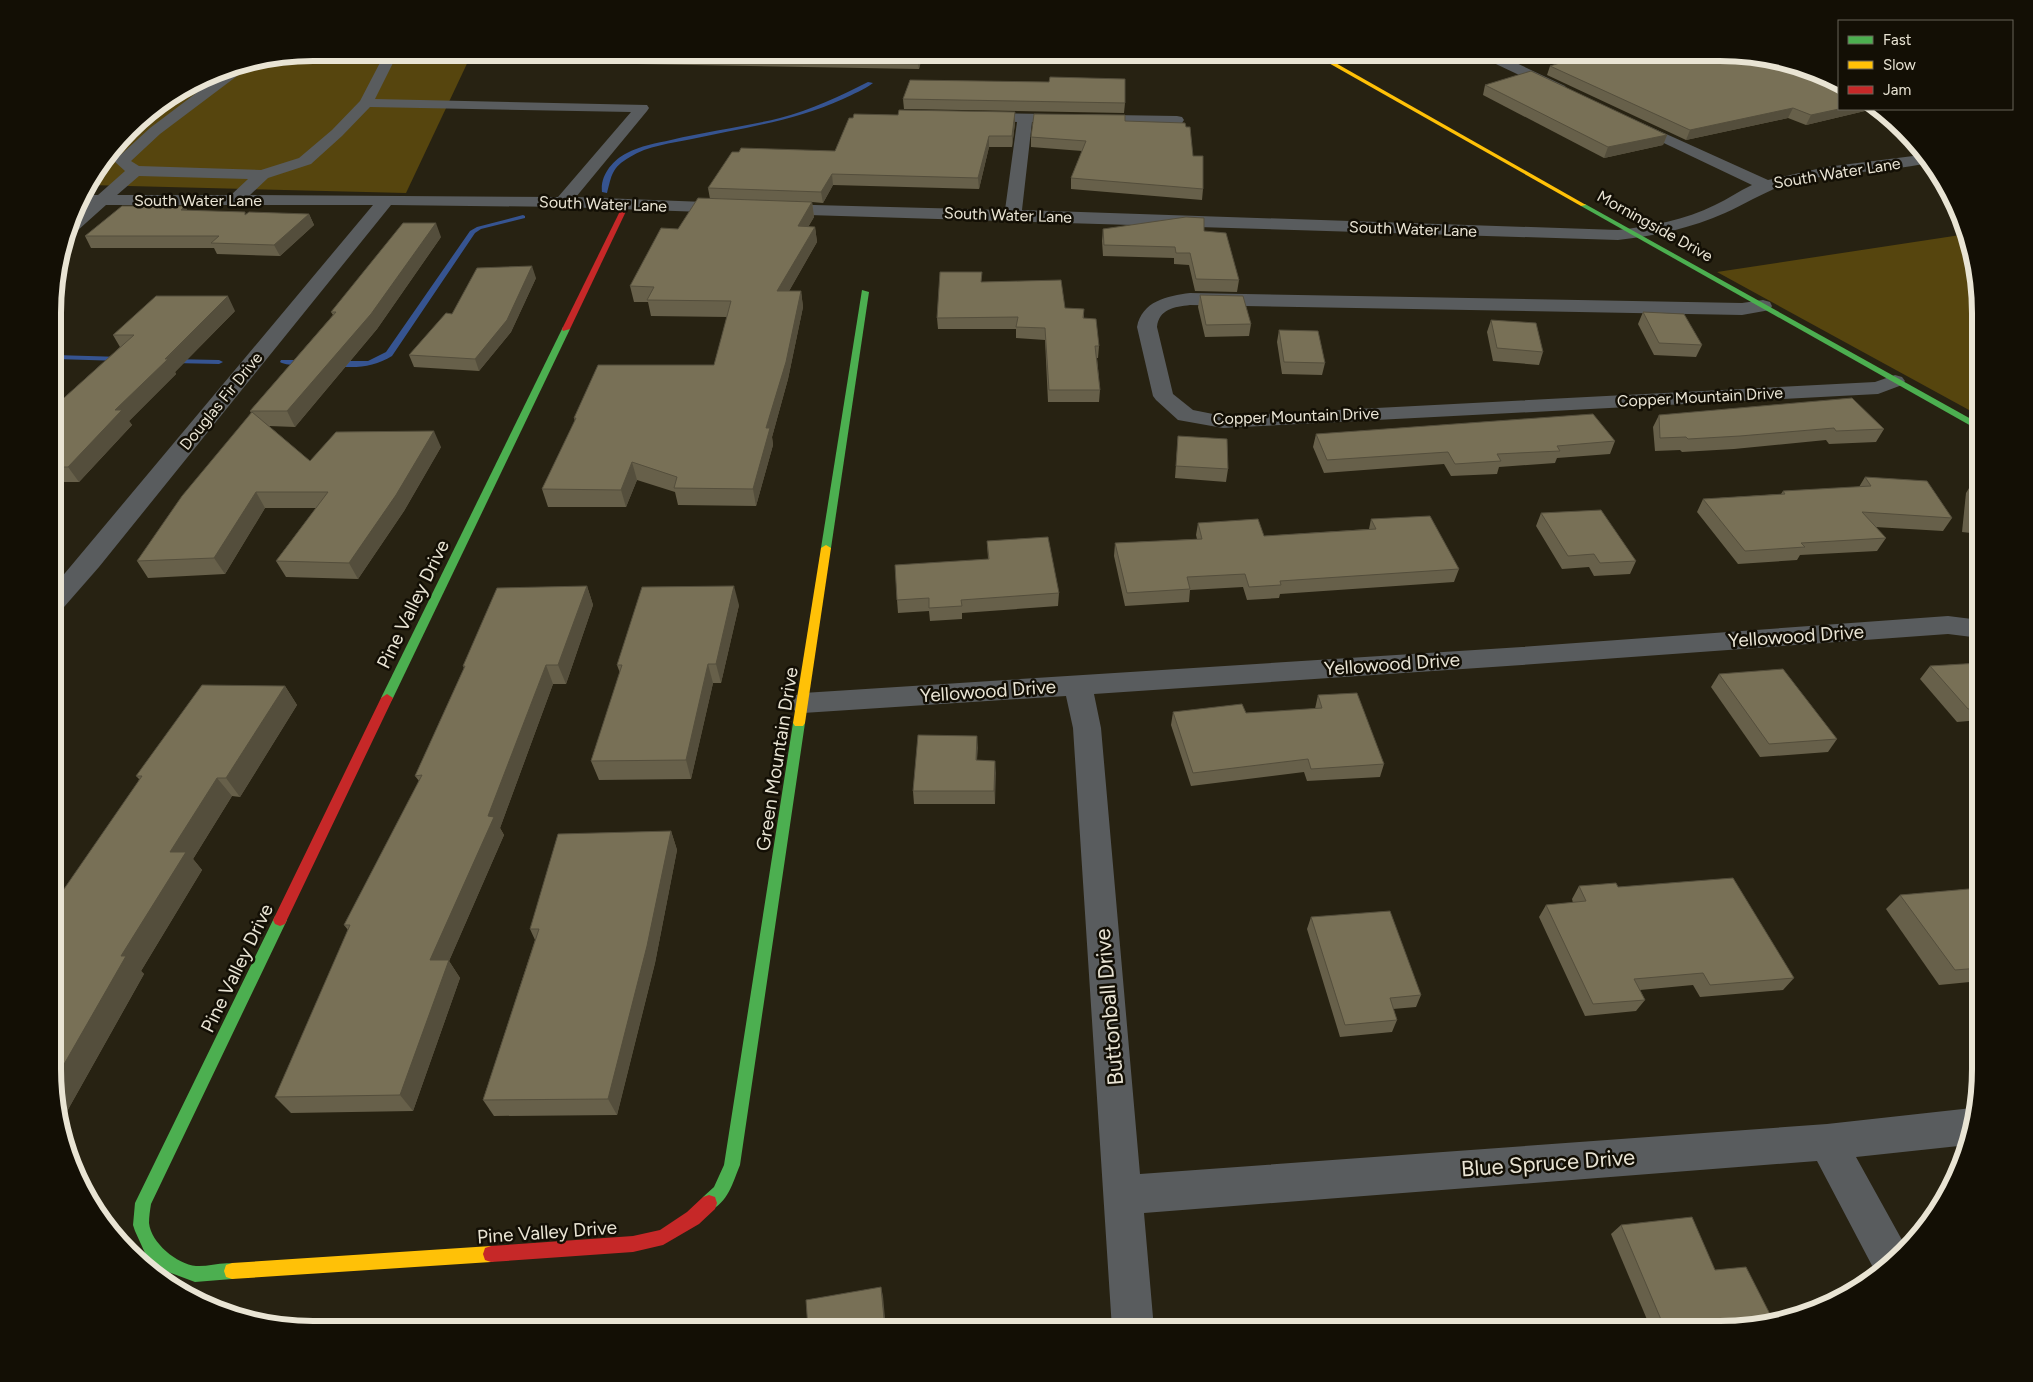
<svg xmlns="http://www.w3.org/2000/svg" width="2033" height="1382" viewBox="0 0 2033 1382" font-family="Figtree,sans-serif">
<rect width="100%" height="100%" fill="#272212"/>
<g fill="#56450e">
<polygon points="313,53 472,53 406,193 89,185 141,117 214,72"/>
<path d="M1967,234c21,51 13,127 13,182l-263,-144z"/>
</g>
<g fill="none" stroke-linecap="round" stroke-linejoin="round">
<g fill="#365491" fill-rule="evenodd">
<path d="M868,82l5,1c-9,7 -20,11 -30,16 -49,22 -100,29 -151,40 -20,4 -45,7 -62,18 -19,11 -18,18 -23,36l-5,-1c-2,-17 11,-32 25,-39 13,-7 30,-10 44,-13 36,-9 73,-13 109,-22 31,-8 60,-22 88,-36z"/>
<path d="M523,215l2,1v2l-44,11 -6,4 -83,123c-19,12 -41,13 -63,9v-4h39l18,-9 84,-121 7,-4z"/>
<polygon points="55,355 122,357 126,359 122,361 55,359"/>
<polygon points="170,359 219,360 223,362 219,364 173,363 170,363"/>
<path d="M281,360h25l4,2c-6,4 -24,4 -30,0z"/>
</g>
<g fill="#595c5e" fill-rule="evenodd">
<path d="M385,53h13l-23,46 272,6 2,3 -2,3 -71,86 155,6 6,1 2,4 -2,4 -6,1 -168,-6 -172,-2 -292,362 -35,40 -9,2v-24l318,-380h-267l-29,26 -8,1 5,-17 12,-10h-9l4,-10h17l27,-24 -11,-10 36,-33 78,-59 18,-3 -1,4 -85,64 -29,27 8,5 122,4 38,-12 33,-28 28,-29zM370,107l261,5 -73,85 -308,-2 18,-17 43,-14 31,-28zM139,176l109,3 -17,16h-114z"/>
<polygon points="1477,53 1495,53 1565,86 1567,89 1560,93 1555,92 1479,56"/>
<polygon points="1731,53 1763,58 1839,89 1839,98 1733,56"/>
<polygon points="1870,109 1881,109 1886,114 1877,114"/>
<path d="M977,113l200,3 5,1 2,3 -2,3 -5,1 -145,-2 -10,88 596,20c33,-4 67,-10 97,-25 13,-6 24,-14 37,-20l-124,-59 -2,-3 2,-3 5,-1 135,61 58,-13 95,-12 7,8c-46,10 -94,8 -140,21 -23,7 -41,19 -63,29 -33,15 -71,23 -107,27l-842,-26 -6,-1 -2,-4 2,-4 6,-1 229,6 12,-88 -45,-2 -2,-3 2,-3z"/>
<path d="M1190,293l552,10 21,-3 7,2 2,4 -2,4 -28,5 -552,-10c-16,2 -31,4 -33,22l16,67 20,16 30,6 652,-34 20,-7 7,2 3,4 -3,4 -24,9 -655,34 -45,-8 -22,-20 -3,-4 -16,-69c5,-26 30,-31 53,-34z"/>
<polygon points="1948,616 1980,620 1980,638 1948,634 1522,665 1094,694 1101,728 1140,1174 1827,1124 1972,1108 1975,1109 1968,1145 1856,1157 1907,1249 1891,1265 1877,1275 1817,1161 1144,1213 1154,1329 1112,1329 1073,728 1066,696 803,713 793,710 789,703 793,696 803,693 1522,647"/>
</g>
<g fill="#4caf50" fill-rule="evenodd">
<polygon points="1581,204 1585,204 1980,424 1980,431 1581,206"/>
<polygon points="862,290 869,292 831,548 826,551 821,548"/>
<polygon points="563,327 570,329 393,698 391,701 383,701 381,698"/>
<path d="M799,719l4,1 2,3 -65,442c-7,17 -12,38 -31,46l-6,-2 -2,-6 2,-6 11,-10 10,-22 69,-442 2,-3z"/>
<path d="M280,914l5,2 2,4 -136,284c-1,6 -2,13 -2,19 2,20 28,41 47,43 14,1 28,-6 42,-1l2,6 -2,6 -6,2 -37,3 -32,-12 -18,-17 -10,-22 -2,-6 2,-22 140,-287z"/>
</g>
<g fill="#ffc107" fill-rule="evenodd">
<polygon points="1311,53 1318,53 1586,205 1581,206"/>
<polygon points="826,545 831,548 805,723 803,726 795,726 793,723 821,548"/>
<polygon points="491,1246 497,1248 499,1254 497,1260 491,1262 232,1279 226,1277 224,1271 226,1265 232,1263"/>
</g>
<g fill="#c62828" fill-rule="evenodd">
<polygon points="626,203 629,205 570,329 563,331 562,329 623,205"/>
<polygon points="387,694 393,698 285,924 280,926 275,924 273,920 275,916 381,698"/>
<polygon points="709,1195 715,1197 717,1203 715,1209 699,1224 663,1245 633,1252 491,1262 485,1260 483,1254 485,1248 491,1246 633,1236 660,1230 687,1212 703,1197"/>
</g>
</g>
<g fill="#67604a">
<polygon points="923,53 919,69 636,64 635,59"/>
<polygon points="1224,53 1306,53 1246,64"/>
<polygon points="1782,62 1804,66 1839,85 1839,87 1782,64"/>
<polygon points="1550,66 1839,109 1869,109 1869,110 1806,125 1788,118 1686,140 1547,75"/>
<polygon points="1049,82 1125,103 1124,113 904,109 903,99"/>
<polygon points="1485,85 1667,135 1663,145 1604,158 1483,95"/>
<polygon points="1125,121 1193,156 1203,189 1202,200 1071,189 1071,178 1082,151 1031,147 1031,137"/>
<polygon points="1015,123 1012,147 989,147 979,189 833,185 823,203 812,202 814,217 808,227 815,227 817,242 789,291 801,291 803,307 788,379 772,437 773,445 756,506 678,505 675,492 637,480 626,507 548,507 542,489 575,421 574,418 714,365 727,317 651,316 648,302 634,302 630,286 678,229 710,199 708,188 835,151"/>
<polygon points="185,206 187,210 246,214 309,214 314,225 280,256 217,254 214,248 91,248 85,236"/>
<polygon points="1103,229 1204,231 1239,280 1237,292 1195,291 1189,265 1174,264 1174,258 1103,256 1102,241"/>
<polygon points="441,237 377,329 295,427 269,426 310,461 441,447 404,511 358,579 286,577 276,561 316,508 265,508 225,574 148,578 137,561 251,413 250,411 333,315 331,312"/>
<polygon points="536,278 511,332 479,371 414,367 409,355 452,314"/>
<polygon points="982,282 1065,308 1084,309 1084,318 1099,346 1098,358 1097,358 1100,390 1099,402 1048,402 1045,340 1016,338 1016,329 938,329 937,318"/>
<polygon points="1200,295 1251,324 1249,336 1205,337 1198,307"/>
<polygon points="235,311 175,372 176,374 129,421 132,425 79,482 55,482 55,406 120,347 113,335"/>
<polygon points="1643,312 1702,345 1696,357 1654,355 1638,324"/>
<polygon points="1491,320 1543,352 1539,365 1493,361 1487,332"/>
<polygon points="1279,330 1325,363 1322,375 1282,374 1277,342"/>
<polygon points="1659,415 1884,429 1876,442 1829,444 1826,440 1734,449 1682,452 1680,450 1655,451 1653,427"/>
<polygon points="1316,434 1615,441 1610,454 1557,458 1555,463 1499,467 1497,474 1451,476 1444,464 1324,473 1313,447"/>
<polygon points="1178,436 1228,469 1226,482 1175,478"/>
<polygon points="1865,477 1952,518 1943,531 1875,527 1886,538 1877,551 1800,555 1797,560 1738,564 1697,512 1703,499 1781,494 1783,491 1859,487"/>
<polygon points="1974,480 1980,482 1980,534 1962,532 1966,493"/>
<polygon points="1541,513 1636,561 1630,574 1594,576 1589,567 1562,569 1536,526"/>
<polygon points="1371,519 1459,569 1454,582 1280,594 1279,598 1247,600 1243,587 1190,590 1189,602 1125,606 1114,556 1115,543 1197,539 1196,535 1198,523 1264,536 1369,529"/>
<polygon points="987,541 1059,593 1058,606 962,613 962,619 930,621 929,611 898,613 897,600 988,559"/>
<polygon points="587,586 593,605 566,684 553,684 500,828 504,835 449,961 460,978 413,1111 291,1113 275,1097 348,930 344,925 419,781 415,776 464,668 463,666"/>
<polygon points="739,605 721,683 713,683 691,779 599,780 591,761 620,673 617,665"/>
<polygon points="1980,663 1980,720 1957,722 1920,679 1930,666"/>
<polygon points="1719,674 1837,739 1828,752 1760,757 1711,687"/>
<polygon points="285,686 297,705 240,797 232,796 193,859 202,870 141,971 144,974 61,1122 139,779 136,776"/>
<polygon points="1318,695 1384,764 1380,777 1307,781 1304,772 1191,786 1171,725 1173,712 1246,713 1315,709"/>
<polygon points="977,736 977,760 995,761 995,804 914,804 913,791"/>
<polygon points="671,831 677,850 655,963 617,1115 494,1116 483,1100 535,940 530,929"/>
<polygon points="1980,871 1980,879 1976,875"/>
<polygon points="1579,886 1618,887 1794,978 1783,990 1700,997 1693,985 1640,990 1645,1000 1636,1011 1585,1016 1539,917 1546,905 1573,903 1572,899"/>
<polygon points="1980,888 1980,981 1939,985 1886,909 1900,895"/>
<polygon points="1311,917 1421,995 1416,1007 1393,1009 1397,1020 1392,1032 1340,1037 1307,929"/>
<polygon points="1621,1225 1715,1270 1720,1330 1651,1329 1611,1234"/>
</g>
<g fill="#544e3c">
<polygon points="511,53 559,53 559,55 512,58"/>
<polygon points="922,53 923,53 919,69 918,64"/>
<polygon points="1256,53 1306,53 1246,64 1247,54"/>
<polygon points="1793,108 1788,118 1686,140 1690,130"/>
<polygon points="1839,109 1869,109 1869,110 1806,125 1811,115"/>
<polygon points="1015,112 1015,123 1012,147 1012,136"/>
<polygon points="1667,135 1663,145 1604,158 1608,147"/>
<polygon points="989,136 989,147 979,189 978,178"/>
<polygon points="832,174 833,185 823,203 821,192"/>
<polygon points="812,202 814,217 800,241 798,226"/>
<polygon points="185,206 191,217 181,210"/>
<polygon points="309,214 314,225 280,256 274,245"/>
<polygon points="436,223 441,237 377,329 295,427 287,411"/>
<polygon points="815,227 817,242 780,307 777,291"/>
<polygon points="532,266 536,278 511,332 479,371 475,359"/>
<polygon points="801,291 803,307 788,379 772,437 773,445 756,506 753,489 766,428"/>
<polygon points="228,296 235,311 175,372 176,374 129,421 132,425 79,482 68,467 115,410"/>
<polygon points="434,431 441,447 404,511 358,579 349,563"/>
<polygon points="632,462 637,480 626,507 621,490"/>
<polygon points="256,492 265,508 225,574 214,558"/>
<polygon points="587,586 593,605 566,684 558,665"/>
<polygon points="734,586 739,605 721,683 716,664"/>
<polygon points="708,664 713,683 691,779 686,760"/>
<polygon points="546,665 553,684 500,828 504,835 449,961 460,978 413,1111 400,1095 430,960 488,816"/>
<polygon points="285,686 297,705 240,797 226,778"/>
<polygon points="977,736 978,748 976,773 976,760"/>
<polygon points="995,761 996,773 995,804 994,791"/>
<polygon points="217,778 232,796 193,859 202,870 141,971 144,974 61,1122 55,1103 55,1080 121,956 170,852"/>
<polygon points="671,831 677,850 655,963 617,1115 608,1099"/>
<polygon points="881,1287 883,1296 886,1329 885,1329"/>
</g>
<g fill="#787056" stroke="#544e3c">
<polygon points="640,53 922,53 918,64 635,59"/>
<polygon points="1244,53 1256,53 1247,54"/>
<polygon points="1593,53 1725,53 1756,64 1767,60 1839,89 1839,109 1811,115 1793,108 1690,130 1550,66"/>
<polygon points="1531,71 1667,135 1608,147 1485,85"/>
<polygon points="1050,77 1125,79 1125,103 903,99 910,80 1049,82"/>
<polygon points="899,110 1015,112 1012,136 989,136 978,178 832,174 821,192 708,188 732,152 739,152 741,148 835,151 849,118 853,118 854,114 898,115"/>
<polygon points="1034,114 1125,115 1125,121 1185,123 1186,127 1190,127 1193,156 1203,156 1203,189 1071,178 1086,141 1031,137"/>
<polygon points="698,198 812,202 798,226 815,227 777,291 801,291 786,362 766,428 770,428 753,489 674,488 677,477 632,462 621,490 542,489 576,418 574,418 598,365 714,365 731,301 647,300 654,287 630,286 661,228 678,229"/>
<polygon points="122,206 185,206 181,210 245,212 245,215 249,212 309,214 274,245 211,243 219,236 85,236"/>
<polygon points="1186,217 1204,218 1204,231 1226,233 1239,280 1196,279 1190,253 1176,253 1175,247 1104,245 1103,229"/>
<polygon points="403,223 436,223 371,314 287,411 250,411 336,312 331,312"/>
<polygon points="532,266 507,320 475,359 409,355 446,313 452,314 477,268"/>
<polygon points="940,272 982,272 981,282 1061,280 1065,308 1084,309 1083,318 1096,319 1099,346 1095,346 1100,390 1049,390 1045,328 1016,327 1018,317 937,318"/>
<polygon points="1200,295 1243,296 1251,324 1206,325"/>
<polygon points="156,296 228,296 165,359 168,359 115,410 122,410 68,467 55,467 55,406 134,335 113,335"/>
<polygon points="1643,312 1684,314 1702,345 1659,343"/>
<polygon points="1491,320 1536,323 1543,352 1497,348"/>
<polygon points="1279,330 1318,331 1325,363 1284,362"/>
<polygon points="1852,398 1884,429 1836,431 1834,428 1740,436 1688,439 1686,437 1660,438 1659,415"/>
<polygon points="252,412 310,461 336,432 434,431 396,495 349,563 276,561 328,492 256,492 214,558 137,561 182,496"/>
<polygon points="1593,414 1615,441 1557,446 1560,451 1497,454 1501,461 1455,464 1448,452 1327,460 1316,434"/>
<polygon points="1178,436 1227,439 1228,469 1176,466"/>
<polygon points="1865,477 1927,481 1952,518 1862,512 1886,538 1801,543 1805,547 1745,551 1703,499 1785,494 1783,491 1871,486"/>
<polygon points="1974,480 1980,482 1980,520 1972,520"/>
<polygon points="1601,510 1636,561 1600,563 1594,554 1568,556 1541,513"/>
<polygon points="1430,516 1459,569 1280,581 1281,585 1249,587 1245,574 1187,577 1190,589 1127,593 1115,543 1202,539 1198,523 1258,519 1264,536 1376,529 1371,519"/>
<polygon points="1048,537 1059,593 961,600 962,606 929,608 929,598 897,600 895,565 989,559 987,541"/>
<polygon points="587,586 558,665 546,665 488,816 494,817 430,960 449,960 400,1095 275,1097 350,925 344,925 422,775 415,776 465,666 463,666 497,588"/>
<polygon points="734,586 716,664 708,664 686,760 591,761 622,665 617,665 642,587"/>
<polygon points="1980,663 1980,708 1968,709 1930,666"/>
<polygon points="1783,669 1837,739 1769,744 1719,674"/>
<polygon points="202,685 285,686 226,778 217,778 170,852 186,852 121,956 126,956 55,1080 55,902 142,776 136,776"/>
<polygon points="1357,693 1384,764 1311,769 1308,759 1193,773 1173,712 1242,704 1246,713 1322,708 1318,695"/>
<polygon points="918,735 977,736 976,760 995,761 994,791 913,791"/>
<polygon points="671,831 647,946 608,1099 483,1100 539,929 530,929 558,834"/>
<polygon points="1733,878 1794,978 1710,985 1703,973 1634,979 1645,1000 1593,1004 1546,905 1586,901 1579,886 1616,883 1618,887"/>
<polygon points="1980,888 1980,968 1955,970 1900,895"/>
<polygon points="1390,911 1421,995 1390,998 1397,1020 1345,1025 1311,917"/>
<polygon points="1692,1217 1715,1270 1746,1267 1774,1322 1720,1330 1665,1329 1621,1225"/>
<polygon points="881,1287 885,1329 808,1329 806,1300"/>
</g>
<g text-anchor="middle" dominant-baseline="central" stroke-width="5" stroke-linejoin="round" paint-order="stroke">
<g font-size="16" fill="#e9e4d4" stroke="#130f05">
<text transform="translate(1837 173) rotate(-9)">South Water Lane</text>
<text x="198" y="200">South Water Lane</text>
<text transform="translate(603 204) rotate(2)">South Water Lane</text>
<text transform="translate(1008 215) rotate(2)">South Water Lane</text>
<text transform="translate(1655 226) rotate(29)">Morningside Drive</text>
<text transform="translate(1413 229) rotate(2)">South Water Lane</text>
<text transform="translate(1700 397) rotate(-3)">Copper Mountain Drive</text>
<text transform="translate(221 401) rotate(-51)">Douglas Fir Drive</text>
<text transform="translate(1296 416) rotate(-2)">Copper Mountain Drive</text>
</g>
<g font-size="19" fill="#e9e4d4" stroke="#130f05">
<text transform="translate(413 604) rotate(-64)">Pine Valley Drive</text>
<text transform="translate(1796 636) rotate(-4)">Yellowood Drive</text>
<text transform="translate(1392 664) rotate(-4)">Yellowood Drive</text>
<text transform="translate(988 691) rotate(-4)">Yellowood Drive</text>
<text transform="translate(777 759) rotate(-81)">Green Mountain Drive</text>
<text transform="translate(237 968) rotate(-64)">Pine Valley Drive</text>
<text transform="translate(547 1232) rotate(-4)">Pine Valley Drive</text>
</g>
<g font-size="22" fill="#e9e4d4" stroke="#130f05">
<text transform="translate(1109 1007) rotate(-95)">Buttonball Drive</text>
<text transform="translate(1548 1163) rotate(-4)">Blue Spruce Drive</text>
</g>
</g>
<path d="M0 0H2033V1382H0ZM313 61H1720A252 252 0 0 1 1972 313V1069A252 252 0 0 1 1720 1321H313A252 252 0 0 1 61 1069V313A252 252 0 0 1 313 61Z" fill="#130f05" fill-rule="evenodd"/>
<path fill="none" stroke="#e9e4d4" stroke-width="6" d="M313 61H1720A252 252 0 0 1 1972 313V1069A252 252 0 0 1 1720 1321H313A252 252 0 0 1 61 1069V313A252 252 0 0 1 313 61Z"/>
<rect x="1838" y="20" width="175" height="90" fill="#130f05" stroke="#696458"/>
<rect x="1848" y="36" width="25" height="8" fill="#4caf50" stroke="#696458"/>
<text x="1883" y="45" font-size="15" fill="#e9e4d4">Fast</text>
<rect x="1848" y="61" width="25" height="8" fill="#ffc107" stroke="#696458"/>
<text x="1883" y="70" font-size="15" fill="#e9e4d4">Slow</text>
<rect x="1848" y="86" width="25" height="8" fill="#c62828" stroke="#696458"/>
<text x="1883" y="95" font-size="15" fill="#e9e4d4">Jam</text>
</svg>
